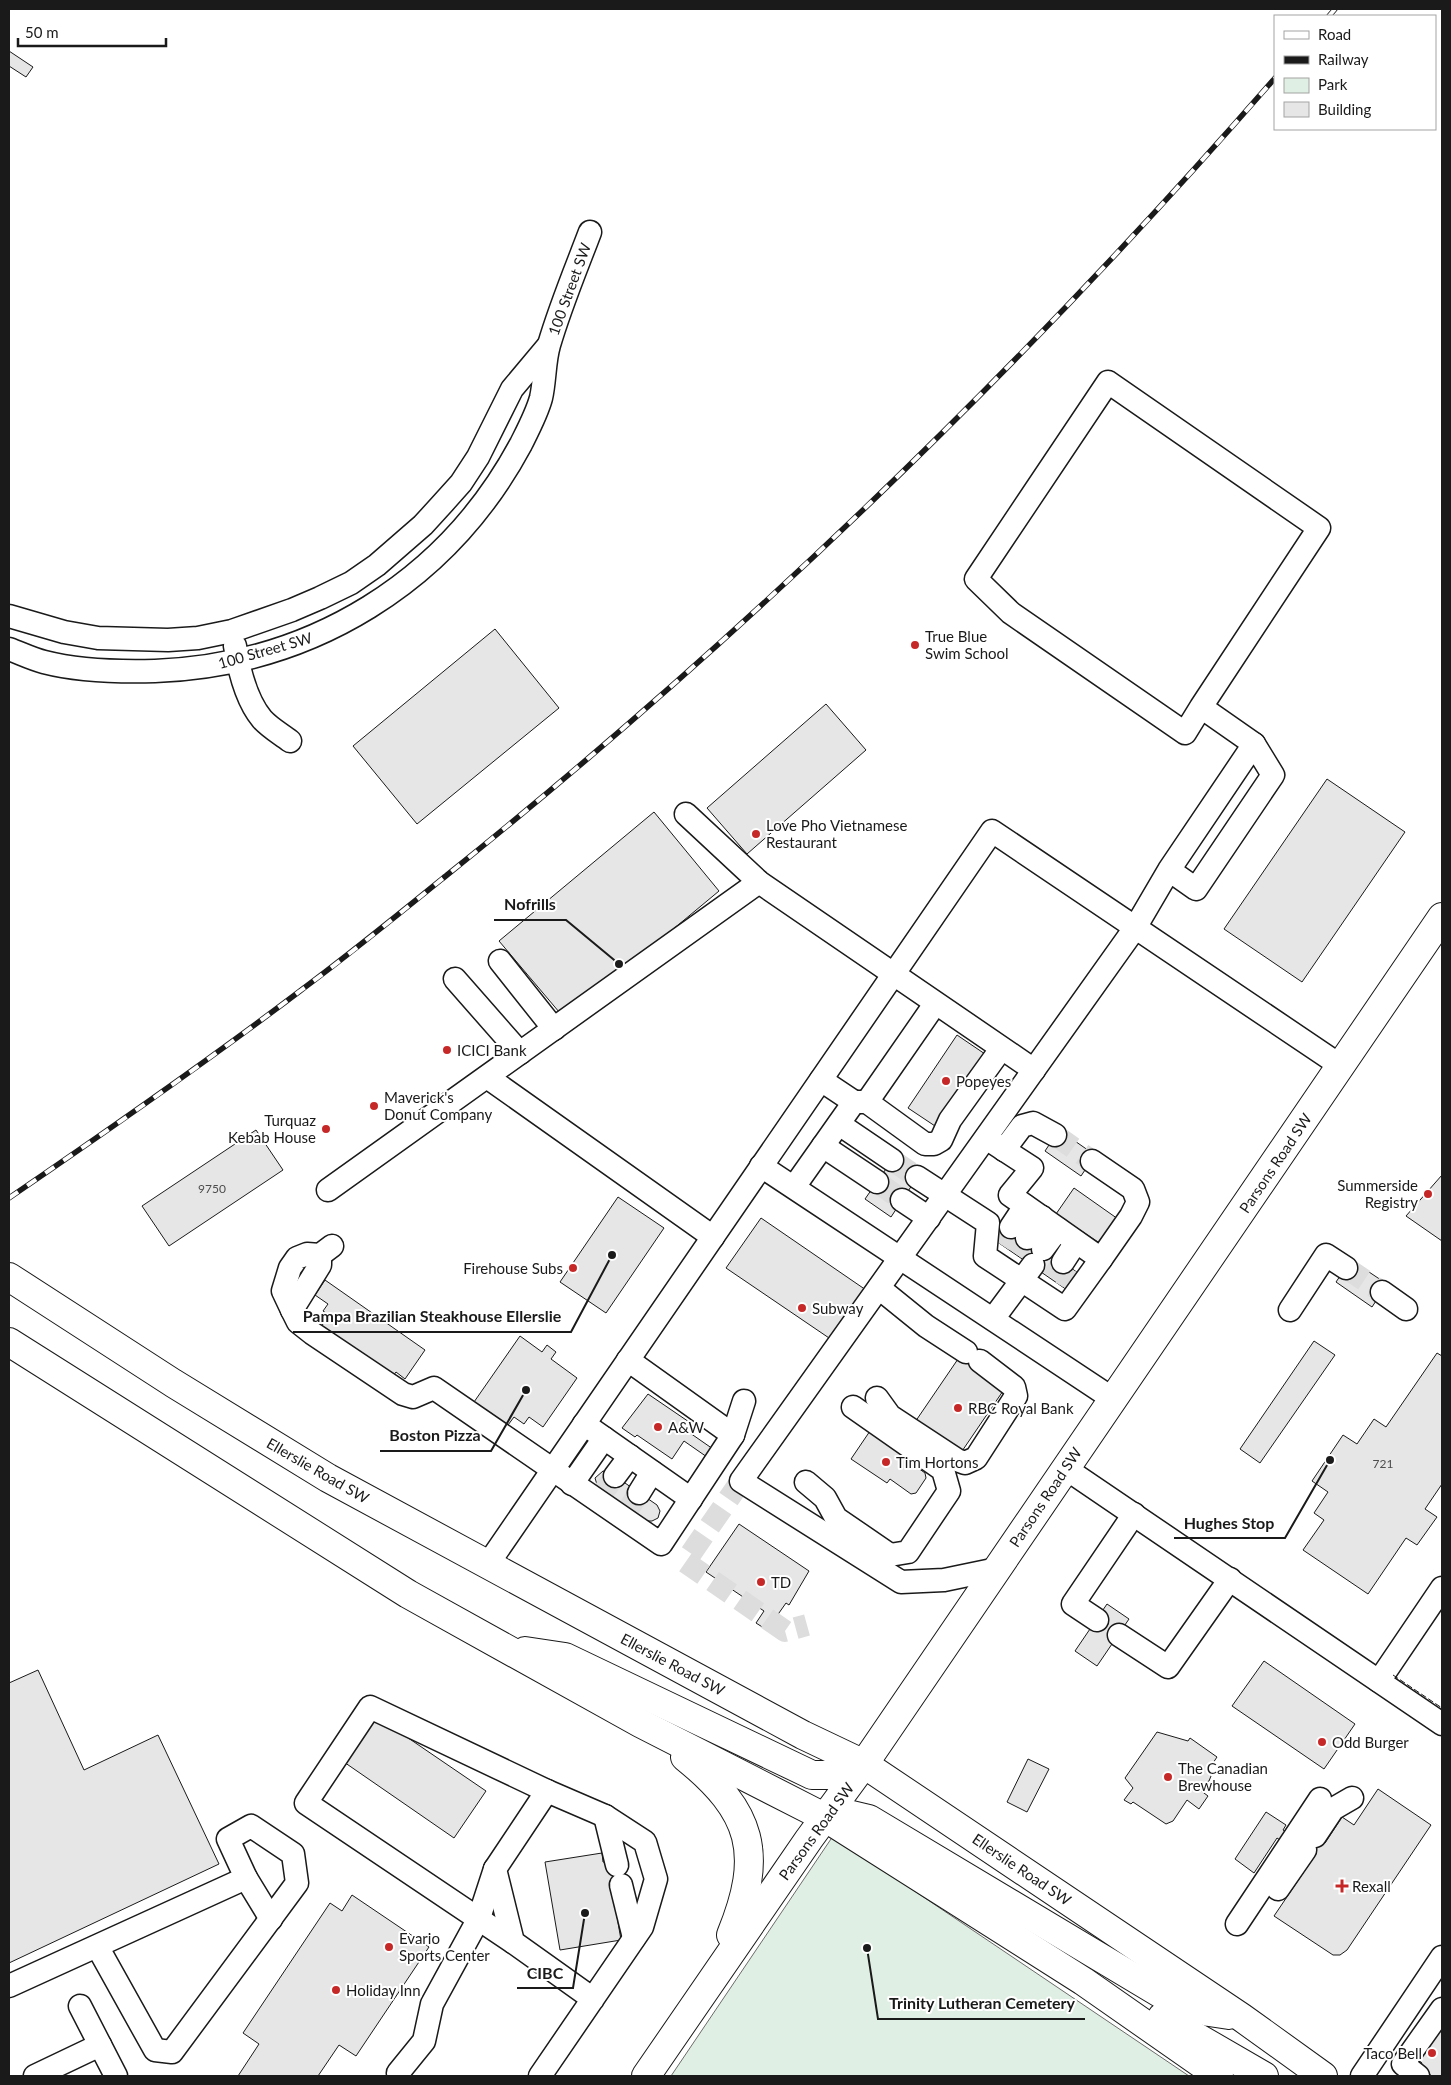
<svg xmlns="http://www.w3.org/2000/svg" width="1451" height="2085" viewBox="0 0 1451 2085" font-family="Lato,sans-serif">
<rect width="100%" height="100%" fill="#fff"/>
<polygon fill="#e0efe3" stroke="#6a6a6a" points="833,1836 1189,2076 671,2076"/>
<g fill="#e6e6e6" stroke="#1a1a1a">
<polygon points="9,51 33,67 26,77 9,66"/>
<polygon points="495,629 559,708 417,824 353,746"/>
<polygon points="826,704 866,750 747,854 707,808"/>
<polygon points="1327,779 1405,832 1302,982 1224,929"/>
<polygon points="654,812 719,891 565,1019 499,941"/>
<polygon points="957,1035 985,1054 935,1126 908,1108"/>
<polygon points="256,1130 283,1170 169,1246 142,1206"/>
<polygon points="1059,1130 1095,1155 1081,1176 1045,1151"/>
<polygon points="897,1153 922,1170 891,1217 865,1199"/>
<polygon points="1442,1175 1442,1241 1406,1216"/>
<polygon points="1074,1188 1118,1219 1101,1244 1056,1214"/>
<polygon points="618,1197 664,1228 606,1313 560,1282"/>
<polygon points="761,1218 866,1290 832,1340 726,1268"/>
<polygon points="1008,1224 1081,1275 1070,1292 996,1241"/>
<polygon points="1351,1260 1387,1284 1372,1307 1336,1282"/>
<polygon points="325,1280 425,1350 405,1379 396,1372 393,1376 321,1327 329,1315 323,1311 328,1304 315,1295"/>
<polygon points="520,1336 542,1352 547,1345 556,1352 551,1359 577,1378 543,1427 529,1417 524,1424 514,1417 508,1425 474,1402"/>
<polygon points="1314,1341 1335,1355 1260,1463 1240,1449"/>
<polygon points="1437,1353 1442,1356 1442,1484 1425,1509 1437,1517 1417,1545 1406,1538 1368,1594 1303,1550 1324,1520 1314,1513 1328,1492 1312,1481 1343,1435 1357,1444 1374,1419 1386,1427"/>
<polygon points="983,1357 1003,1391 958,1457 913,1425 958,1359"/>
<polygon points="648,1394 695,1426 690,1433 713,1449 707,1457 684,1441 672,1459 637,1435 635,1437 622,1428"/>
<polygon points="870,1431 920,1464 918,1468 925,1473 926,1478 916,1493 911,1494 890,1479 887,1483 851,1459"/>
<polygon points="603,1471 609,1472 657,1505 660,1511 658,1518 652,1521 646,1521 598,1488 595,1478"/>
<polygon points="739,1524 809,1571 789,1605 786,1603 767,1630 756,1623 764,1611 706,1572"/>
<polygon points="1107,1604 1129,1619 1097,1666 1075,1651"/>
<polygon points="1264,1661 1355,1724 1324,1769 1232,1706"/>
<polygon points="38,1670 84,1770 158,1735 219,1864 9,1963 9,1683"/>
<polygon points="373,1714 486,1791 454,1838 341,1760"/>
<polygon points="1157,1732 1188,1741 1190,1738 1217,1757 1209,1769 1211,1776 1209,1781 1196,1787 1208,1796 1199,1809 1187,1800 1173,1821 1166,1824 1133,1802 1131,1804 1124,1800 1133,1788 1125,1778"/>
<polygon points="1028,1759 1049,1769 1027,1812 1007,1802"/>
<polygon points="1378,1789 1431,1825 1347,1950 1340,1955 1333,1955 1274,1916 1314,1857 1299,1846 1308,1832 1325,1843 1342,1817 1354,1825"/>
<polygon points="1266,1812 1286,1825 1283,1830 1289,1834 1283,1842 1277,1838 1254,1873 1235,1859"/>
<polygon points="602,1853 603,1862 624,1864 627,1884 612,1887 621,1940 560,1950 545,1862"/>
<polygon points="352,1895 429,1947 356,2056 339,2045 318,2076 238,2076 259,2044 243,2033 330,1903 342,1911"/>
<polygon points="1442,2025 1442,2076 1432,2076 1419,2067 1422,2063 1418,2060"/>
</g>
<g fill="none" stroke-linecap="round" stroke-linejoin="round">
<g stroke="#ddd" stroke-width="22" stroke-dasharray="22 11" stroke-linecap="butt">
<polyline points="1055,1135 1092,1161"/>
<polyline points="892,1160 917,1177"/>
<polyline points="877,1182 902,1200"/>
<polyline points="1000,1244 1011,1227"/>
<polyline points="1016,1254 1027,1238"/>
<polyline points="1346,1268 1382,1292"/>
<polyline points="1052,1278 1063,1262"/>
<polyline points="1065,1288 1075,1271"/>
<polyline points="741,1481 685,1562 785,1631 807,1625"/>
<polyline points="604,1491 615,1476"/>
<polyline points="629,1508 639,1493"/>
</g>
<defs>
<g id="minor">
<polyline points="9,616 64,632 98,638 168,640 198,638 232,631 292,610 320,598 351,583 377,565 423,525 444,502 461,483 478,457 512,389 548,346"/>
<path d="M235,646c4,24 11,54 27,73 8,9 19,15 28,22"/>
<path d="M9,649c11,4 23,10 35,13 35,9 75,10 111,9 157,-6 292,-89 366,-227 7,-14 16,-31 20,-46 4,-17 3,-36 8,-53 11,-38 27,-76 41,-113"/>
<polyline points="1201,707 1185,733 1011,613 976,579 1108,382 1319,528 1201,707 1254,744"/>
<polyline points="686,814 759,882 1034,1070"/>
<polyline points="500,961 554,1029"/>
<polyline points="455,979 520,1053"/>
<polyline points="487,1077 713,1237"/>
<polyline points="854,1102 867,1102 925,1144 934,1144 941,1140 950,1120 1001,1049"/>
<polyline points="867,1102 935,1004"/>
<polyline points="839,1124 892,1160"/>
<polyline points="823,1146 877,1182"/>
<polyline points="1004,1150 1022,1126 1033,1123 1055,1135"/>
<polyline points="1092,1161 1133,1189 1138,1202 1131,1216 1101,1259"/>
<polyline points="761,1166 1113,1399"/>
<polyline points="917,1177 988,1223 985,1256 1065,1309 1101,1259 1010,1195 1032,1168 986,1138"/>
<polyline points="794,1187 854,1102 821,1080"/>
<polyline points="328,1190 759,882"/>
<polyline points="902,1200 929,1218"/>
<polyline points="1011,1227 1025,1206"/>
<polyline points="1027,1238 1042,1217"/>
<polyline points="332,1246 320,1255 307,1254 297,1258 290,1268 283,1291 292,1310 298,1322 312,1333 403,1394 413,1397 434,1388 661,1544 733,1435 744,1401"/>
<polyline points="1043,1249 1058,1229"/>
<polyline points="1063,1262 1076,1242"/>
<polyline points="879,1288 926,1326 966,1352"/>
<polyline points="1382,1292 1406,1309"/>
<polyline points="292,1310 320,1265 320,1255"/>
<polyline points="1290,1310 1326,1255 1346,1268"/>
<polyline points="993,1319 1033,1265"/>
<polyline points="628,1360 733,1435"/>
<polyline points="877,1398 890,1416 957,1460 965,1463 976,1458 1016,1396 1014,1387 980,1361"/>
<polyline points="584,1424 691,1499"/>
<polyline points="1065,1468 1442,1724"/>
<polyline points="615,1476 630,1456"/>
<polyline points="806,1482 825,1498 836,1518 890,1555 908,1552 949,1491 943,1470 853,1407"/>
<polyline points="572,1484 604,1438"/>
<polyline points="639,1493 652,1472"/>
<polyline points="488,1564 992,831 1341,1066"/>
<polyline points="997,1569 944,1580 901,1582 741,1481 1135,928 1169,870 1254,744 1273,775 1196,889 1169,870"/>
<polyline points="1097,1620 1073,1604 1134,1514"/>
<polyline points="1119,1635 1168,1667 1230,1579"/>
<polyline points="1379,1681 1442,1588"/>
<polyline points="605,1816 617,1865"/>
<polyline points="1315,1836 1333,1809 1352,1798"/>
<polyline points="246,1878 271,1919"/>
<polyline points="621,1885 634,1938"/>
<polyline points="1278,1889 1305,1850"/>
<polyline points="1237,1924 1320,1799"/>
<polyline points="513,1942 306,1803 370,1707 547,1791"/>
<polyline points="9,1986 246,1878 228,1839 251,1826 293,1854 297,1883 172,2052 155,2050 97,1946"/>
<polyline points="80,2006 116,2076"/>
<polyline points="398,2073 424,2041 432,2004 479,1918 495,1869"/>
<polyline points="35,2076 100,2045"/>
<polyline points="540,2076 642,1927 656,1879 645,1842 605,1816 547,1791 495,1869 513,1942 593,1999"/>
<polyline points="1362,2076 1442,1957"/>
<polyline points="1418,2076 1403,2064 1442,2009"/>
</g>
<g id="major">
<polyline points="9,1277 173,1383 328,1478 803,1735 864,1764 1241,2017 1323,2076"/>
<polyline points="9,1342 408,1594 640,1723 826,1818 1083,1981 1219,2076"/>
<polyline points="525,1651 565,1657 812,1775 839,1775 864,1764"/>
<path d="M685,1757c68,55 79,97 46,178"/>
<polyline points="826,1818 848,1814 869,1819 1173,2001 1209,2012 1229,2015"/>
<polyline points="1162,2017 1264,2076"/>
<polyline points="646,2076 809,1839 864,1764 1442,917"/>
</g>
</defs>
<use href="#minor" stroke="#1a1a1a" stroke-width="25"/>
<use href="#major" stroke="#1a1a1a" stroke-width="30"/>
<use href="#minor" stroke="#fff" stroke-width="22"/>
<use href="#major" stroke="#fff" stroke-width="28"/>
<defs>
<g id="rail">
<polyline points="1329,16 1335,9"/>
<path d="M9,1198c98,-67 196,-135 291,-207 50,-37 99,-77 147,-116 299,-240 576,-508 828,-797"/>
</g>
</defs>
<use href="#rail" stroke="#1a1a1a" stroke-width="5.5"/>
<use href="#rail" stroke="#fff" stroke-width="4" stroke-dasharray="11" stroke-linecap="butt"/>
<polyline stroke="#1a1a1a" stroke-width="1" stroke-dasharray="6 2.5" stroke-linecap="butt" points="1393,1675 1442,1708"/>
</g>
<g fill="#c62828" stroke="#fff" stroke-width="2">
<circle cx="915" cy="645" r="5"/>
<circle cx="756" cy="834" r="5"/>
<circle cx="447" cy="1050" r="5"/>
<circle cx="946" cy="1081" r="5"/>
<circle cx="374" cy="1106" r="5"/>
<circle cx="326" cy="1129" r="5"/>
<circle cx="1428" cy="1194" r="5"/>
<circle cx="573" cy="1268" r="5"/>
<circle cx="802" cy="1308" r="5"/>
<circle cx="958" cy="1408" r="5"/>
<circle cx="658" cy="1427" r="5"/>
<circle cx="886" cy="1462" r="5"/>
<circle cx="761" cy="1582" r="5"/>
<circle cx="1322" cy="1742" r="5"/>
<circle cx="1168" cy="1777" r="5"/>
<path d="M1339.5 1878.5h5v5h5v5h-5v5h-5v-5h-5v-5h5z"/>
<circle cx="389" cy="1947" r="5"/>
<circle cx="336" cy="1990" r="5"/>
<circle cx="1432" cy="2053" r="5"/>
</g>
<g text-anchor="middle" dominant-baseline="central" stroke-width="4" stroke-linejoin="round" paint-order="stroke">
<g font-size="12" fill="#4d4d4d">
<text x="212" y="1188">9750</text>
<text x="1383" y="1463">721</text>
</g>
<g font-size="15" fill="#1a1a1a" stroke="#fff">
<text transform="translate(569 289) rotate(-70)">100 Street SW</text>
<text transform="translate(265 650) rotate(-16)">100 Street SW</text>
<text transform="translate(1275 1163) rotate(-56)">Parsons Road SW</text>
<text transform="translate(318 1470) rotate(30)">Ellerslie Road SW</text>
<text transform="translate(1045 1497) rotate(-56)">Parsons Road SW</text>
<text transform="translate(673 1664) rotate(28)">Ellerslie Road SW</text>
<text transform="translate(816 1831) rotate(-54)">Parsons Road SW</text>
<text transform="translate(1022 1869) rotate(34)">Ellerslie Road SW</text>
</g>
<g font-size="15" fill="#1a1a1a" stroke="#fff" text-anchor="start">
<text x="925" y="636">True Blue<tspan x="925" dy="17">Swim School</tspan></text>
<text x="766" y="825">Love Pho Vietnamese<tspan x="766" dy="17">Restaurant</tspan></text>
<text x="457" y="1050">ICICI Bank</text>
<text x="956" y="1081">Popeyes</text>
<text x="384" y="1097">Maverick's<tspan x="384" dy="17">Donut Company</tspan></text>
<text x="316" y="1120" text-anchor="end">Turquaz<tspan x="316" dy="17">Kebab House</tspan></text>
<text x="1418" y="1185" text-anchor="end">Summerside<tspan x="1418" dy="17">Registry</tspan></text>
<text x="563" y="1268" text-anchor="end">Firehouse Subs</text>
<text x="812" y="1308">Subway</text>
<text x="968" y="1408">RBC Royal Bank</text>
<text x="668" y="1427">A&amp;W</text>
<text x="896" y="1462">Tim Hortons</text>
<text x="771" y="1582">TD</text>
<text x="1332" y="1742">Odd Burger</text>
<text x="1178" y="1768">The Canadian<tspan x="1178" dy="17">Brewhouse</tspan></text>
<text x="1352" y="1886">Rexall</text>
<text x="399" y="1938">Evario<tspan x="399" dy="17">Sports Center</tspan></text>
<text x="346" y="1990">Holiday Inn</text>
<text x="1422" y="2053" text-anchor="end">Taco Bell</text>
</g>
</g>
<path fill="none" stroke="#1a1a1a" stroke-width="2" d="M619 964L566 920H494M612 1255L571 1332H293M526 1390L491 1451H380M1330 1460L1285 1538H1174M585 1913L573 1988H517M867 1948L878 2019H1085"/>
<g fill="#1a1a1a" stroke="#fff" stroke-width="2">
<circle cx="619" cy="964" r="5"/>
<circle cx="612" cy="1255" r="5"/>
<circle cx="526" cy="1390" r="5"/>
<circle cx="1330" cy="1460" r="5"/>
<circle cx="585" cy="1913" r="5"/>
<circle cx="867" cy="1948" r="5"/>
</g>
<g font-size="16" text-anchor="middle" font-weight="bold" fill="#1a1a1a" stroke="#fff" stroke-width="4" stroke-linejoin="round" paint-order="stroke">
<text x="530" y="910">Nofrills</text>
<text x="432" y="1322">Pampa Brazilian Steakhouse Ellerslie</text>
<text x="435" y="1441">Boston Pizza</text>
<text x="1229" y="1529">Hughes Stop</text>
<text x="545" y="1979">CIBC</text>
<text x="982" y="2009">Trinity Lutheran Cemetery</text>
</g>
<rect width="1451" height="2085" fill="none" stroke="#1a1a1a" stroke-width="20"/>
<rect x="1274" y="15" width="162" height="115" fill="#ffffff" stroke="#a3a3a3"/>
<rect x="1284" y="31" width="25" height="8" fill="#ffffff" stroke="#a3a3a3"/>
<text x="1318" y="40" font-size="15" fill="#1a1a1a">Road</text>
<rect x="1284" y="56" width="25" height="8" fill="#1a1a1a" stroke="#a3a3a3"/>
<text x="1318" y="65" font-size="15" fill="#1a1a1a">Railway</text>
<rect x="1284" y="78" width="25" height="15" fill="#e0efe3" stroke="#a3a3a3"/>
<text x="1318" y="90" font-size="15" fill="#1a1a1a">Park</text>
<rect x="1284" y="102" width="25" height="15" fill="#e6e6e6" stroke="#a3a3a3"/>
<text x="1318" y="115" font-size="15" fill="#1a1a1a">Building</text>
<path d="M18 38v8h148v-8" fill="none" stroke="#1a1a1a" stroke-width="2.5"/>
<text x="25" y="38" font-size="15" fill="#1a1a1a" stroke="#ffffff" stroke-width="4" paint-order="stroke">50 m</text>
</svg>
